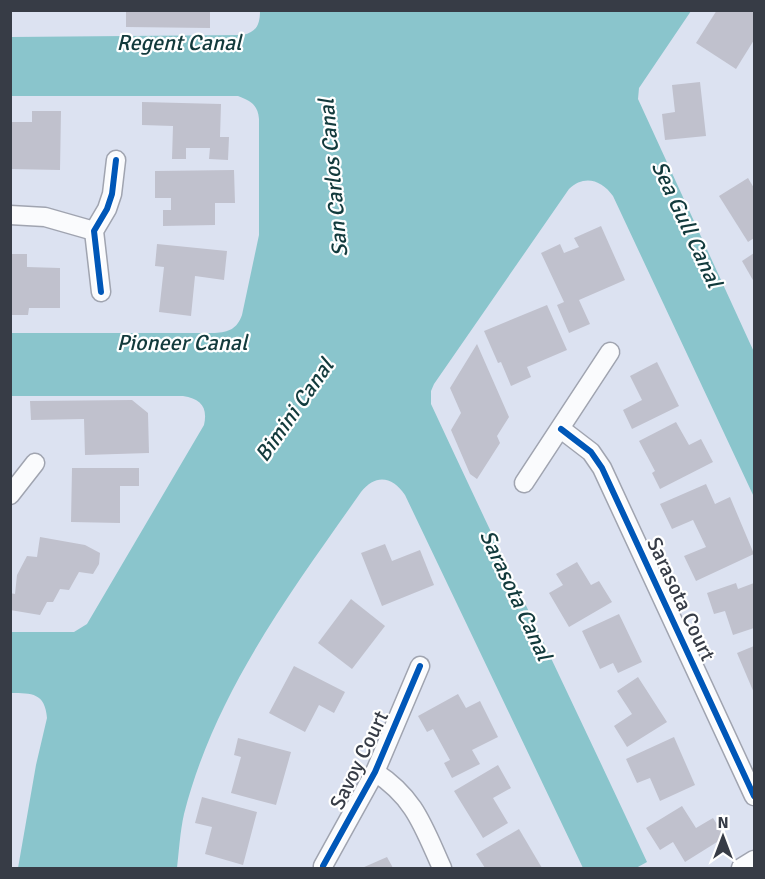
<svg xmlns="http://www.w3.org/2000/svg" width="765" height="879" viewBox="0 0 765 879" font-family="Signika,sans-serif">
<rect width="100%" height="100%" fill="#dce2f1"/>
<path fill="#8ac5cc" d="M260,11h431l-52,77 -1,11 116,253v145l-141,-301c-11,-16 -29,-22 -44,-7l-135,195 -3,7v13c71,153 145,305 216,458l-11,6h-53l-178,-373c-12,-18 -29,-22 -44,-3 -70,100 -146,200 -177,322 -4,18 -5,37 -7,54h-159l18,-103 11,-47c-2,-25 -15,-25 -36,-25v-61h63l13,-8 117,-199c4,-18 -3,-26 -21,-29h-172v-63h204c14,-1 22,-4 27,-18l17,-80v-116c-1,-14 -8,-18 -21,-23h-227v-59l232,-2c14,-3 17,-11 17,-24z"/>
<g fill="#c0c1cd">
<polygon points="126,10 210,10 210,28 126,27"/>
<polygon points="717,10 754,10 754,40 736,69 696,43"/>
<polygon points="700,82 706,136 665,140 662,114 675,112 672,85"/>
<polygon points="142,102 221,104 220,137 229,137 228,160 209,159 210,148 186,148 186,159 172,159 173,126 142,125"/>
<polygon points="32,111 61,111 60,170 10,169 10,122 32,122"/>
<polygon points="234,170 235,203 215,203 215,225 163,226 163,210 171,210 171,198 155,198 155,171"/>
<polygon points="748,178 754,188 754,238 748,242 719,196"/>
<polygon points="601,226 625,280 579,300 590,324 569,333 557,305 564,302 541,253 560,244 564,253 579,247 574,238"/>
<polygon points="157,244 227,251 224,280 195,276 191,316 159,312 164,267 155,266"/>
<polygon points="754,253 754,282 742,261"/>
<polygon points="10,254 27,254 27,267 60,268 60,308 29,308 28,315 10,315"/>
<polygon points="547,305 567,350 527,367 531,377 511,386 501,362 498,363 484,331"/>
<polygon points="477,344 509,417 497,436 500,443 477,479 470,474 451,430 461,413 450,388"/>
<polygon points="657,362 679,406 632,429 623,410 642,400 630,376"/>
<polygon points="132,400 148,413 149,453 85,455 84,419 31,420 30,401"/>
<polygon points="676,422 689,445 701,439 713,462 660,489 652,473 655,471 639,441"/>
<polygon points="72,468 139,468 139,486 120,486 120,523 71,522"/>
<polygon points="706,484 715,504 730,497 754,554 696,581 684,556 706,547 693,520 672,529 660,504"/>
<polygon points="40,537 85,545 100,553 99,564 93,574 79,572 69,590 60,589 53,602 47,602 40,615 10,610 10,593 15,594 17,575 27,556 37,557"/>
<polygon points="385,544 392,561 420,550 434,585 382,606 361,553"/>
<polygon points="577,562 591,585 599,581 612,602 569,627 549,593 563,585 556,574"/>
<polygon points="736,583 738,589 754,583 754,628 733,635 725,611 714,614 707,593"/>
<polygon points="351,599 385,626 352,669 318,643"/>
<polygon points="619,614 642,662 618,673 613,663 600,669 582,631"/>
<polygon points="754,646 754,693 737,653"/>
<polygon points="294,666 345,692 334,713 319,705 305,732 269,713"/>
<polygon points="638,677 667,722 627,747 614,726 632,714 617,691"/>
<polygon points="458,694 466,708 480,701 498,737 472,750 480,764 452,778 444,763 450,760 433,729 427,732 418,716"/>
<polygon points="674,737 695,785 660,801 650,778 637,783 626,759"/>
<polygon points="238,738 291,752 276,805 231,793 241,757 234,755"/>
<polygon points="498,765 511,788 493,798 508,823 483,838 454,791"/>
<polygon points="202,797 257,812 243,865 205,854 212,827 195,823"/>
<polygon points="682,806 696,828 713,818 725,837 685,862 673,842 660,850 646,828"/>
<polygon points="519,829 542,868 485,868 476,854"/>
<polygon points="387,857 393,868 362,868"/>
</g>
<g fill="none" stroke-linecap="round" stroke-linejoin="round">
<defs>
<g id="minor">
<polyline points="10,215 45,217 94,231"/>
<polyline points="101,292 94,231 107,209 112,194 116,160"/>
<polyline points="561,429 591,452 602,468 754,796"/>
<polyline points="524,483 610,352"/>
<polyline points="10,495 35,463"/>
<path d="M375,772c40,26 48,54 67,96"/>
<polyline points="323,866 375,772 420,666"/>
<polyline points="741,868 754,860"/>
</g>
</defs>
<use href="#minor" stroke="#a0a4b0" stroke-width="21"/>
<use href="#minor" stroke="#fafbfd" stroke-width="18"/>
<defs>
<g id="cycleway">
<polyline points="101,292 94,231 107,209 112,194 116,160"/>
<polyline points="561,429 591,452 602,468 754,796"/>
<polyline points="323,866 375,772 420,666"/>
</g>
</defs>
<use href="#cycleway" stroke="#fff" stroke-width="10"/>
<use href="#cycleway" stroke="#0057b8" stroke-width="6"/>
</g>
<g text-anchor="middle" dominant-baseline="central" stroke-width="4.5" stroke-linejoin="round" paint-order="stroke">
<g font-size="21" fill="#373c46" stroke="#fff">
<text transform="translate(681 599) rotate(65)">Sarasota Court</text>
<text transform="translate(359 760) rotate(-64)">Savoy Court</text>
</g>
<g font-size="22" font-style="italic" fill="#123a3c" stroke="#fff">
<text x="179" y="42">Regent Canal</text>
<text transform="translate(333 178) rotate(-95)">San Carlos Canal</text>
<text transform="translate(687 224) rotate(65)">Sea Gull Canal</text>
<text x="182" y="342">Pioneer Canal</text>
<text transform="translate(294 410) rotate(-55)">Bimini Canal</text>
<text transform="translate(516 595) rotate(65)">Sarasota Canal</text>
</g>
</g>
<rect width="765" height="879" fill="none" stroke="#373c46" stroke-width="24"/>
<g transform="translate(723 837)" stroke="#ffffff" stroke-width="4.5" paint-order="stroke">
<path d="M0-4.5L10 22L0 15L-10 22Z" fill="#373c46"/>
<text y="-9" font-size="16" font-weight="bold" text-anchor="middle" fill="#373c46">N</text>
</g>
</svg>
